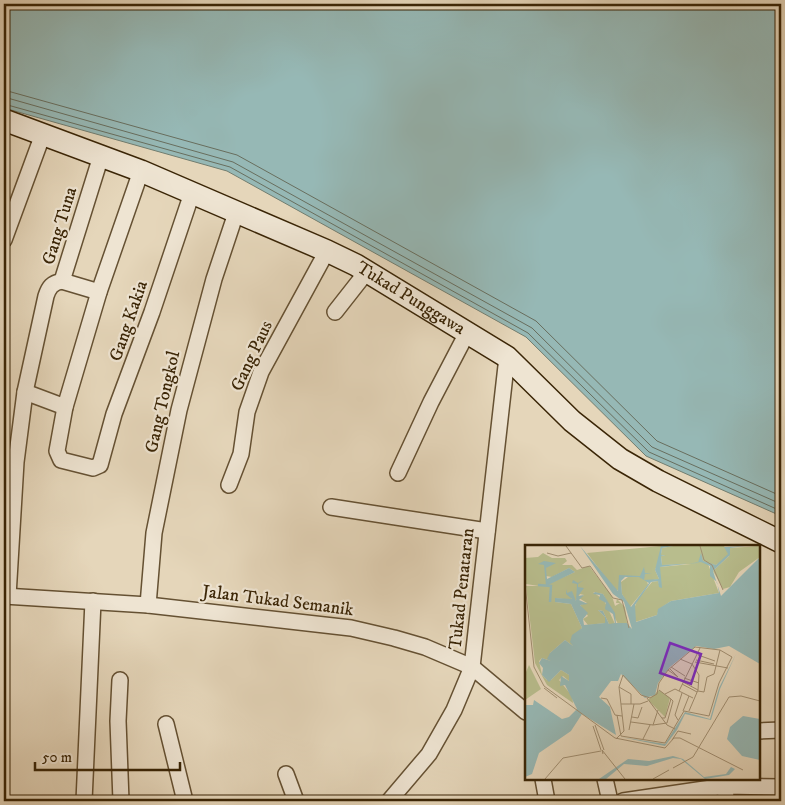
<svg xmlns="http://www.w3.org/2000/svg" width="785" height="805" viewBox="0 0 785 805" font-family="'IM FELL DW Pica',serif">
<rect width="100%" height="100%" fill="#e5d6ba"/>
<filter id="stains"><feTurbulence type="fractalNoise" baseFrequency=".004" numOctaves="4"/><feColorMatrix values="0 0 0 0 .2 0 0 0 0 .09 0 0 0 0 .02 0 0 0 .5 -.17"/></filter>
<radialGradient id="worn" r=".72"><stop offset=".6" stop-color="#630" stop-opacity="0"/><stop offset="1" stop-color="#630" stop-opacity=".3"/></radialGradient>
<polygon fill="#96b8b5" stroke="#717d6f" points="4,4 781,4 781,516 646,456 526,337 227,171 4,108"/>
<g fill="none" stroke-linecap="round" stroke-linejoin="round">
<g stroke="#686e5e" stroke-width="1">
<polyline points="4,90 237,155 536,321 657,441 781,496"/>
<polyline points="4,97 233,162 532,328 652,447 781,504"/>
<polyline points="4,104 230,167 528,333 649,452 781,511"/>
</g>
<defs>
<g id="street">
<polyline points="141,171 99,292 65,407 57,451 61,460 93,468 100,465 114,414 152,312 192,193"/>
<polyline points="4,240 43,134"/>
<polyline points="62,281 99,292"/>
<polyline points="335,312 368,270"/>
<polyline points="25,392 65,407"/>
<polyline points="398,473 431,402 467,333"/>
<polyline points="229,485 241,454 247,412 261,372 327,251"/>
<polyline points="331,507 487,531"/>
<polyline points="4,596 148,605 351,628 394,638 425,647 472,667 526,712"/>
<path d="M8,596l8,-134 9,-70 21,-96c3,-9 6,-13 16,-15l39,-125"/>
<polyline points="148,605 154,533 179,410 214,279 236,213"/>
<polyline points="120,680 118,721 121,801"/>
<polyline points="166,724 185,801"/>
<polyline points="759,731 781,730"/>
<polyline points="286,774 296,801"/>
<polyline points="543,779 547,801"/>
<polyline points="605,779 610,801"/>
<polyline points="725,779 726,801"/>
<polyline points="84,801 93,601"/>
<polyline points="389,801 429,754 454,710 472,667 507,357"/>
<polyline points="623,801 725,786 781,787"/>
</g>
<g id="secondary">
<path id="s1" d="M4,120l137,51 186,80 29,14 151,92 65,64 48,38 38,22 123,61"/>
</g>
</defs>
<use href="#street" stroke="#655133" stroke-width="18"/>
<use href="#secondary" stroke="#3a2506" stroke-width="24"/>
<use href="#street" stroke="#eee4d2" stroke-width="15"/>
<use href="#secondary" stroke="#eee4d2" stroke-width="21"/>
</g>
<g text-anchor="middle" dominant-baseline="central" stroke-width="4.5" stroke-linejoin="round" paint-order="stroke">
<g font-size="18" fill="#3a2506" stroke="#eee4d2">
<text transform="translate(60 226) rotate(-73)">Gang Tuna</text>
<text stroke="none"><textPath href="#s1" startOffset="445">Tukad Punggawa</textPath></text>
<text transform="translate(129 321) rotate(-71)">Gang Kakia</text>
<text transform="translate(252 356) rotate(-65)">Gang Paus</text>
<text transform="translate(163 402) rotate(-77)">Gang Tongkol</text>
<text transform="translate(462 589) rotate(-84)">Tukad Penataran</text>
<text transform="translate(278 601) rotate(7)">Jalan Tukad Semanik</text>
</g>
</g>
<g transform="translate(525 545)">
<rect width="235" height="235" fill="#e5d6ba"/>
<path d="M136,1v8l1,-6 11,-2h57h-6l5,8 -6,6 -7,5 -8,-1 11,29 -48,8 -12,8 -2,6 -22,7 -2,-11 5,-12 14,-17 6,-1 2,6v-20l31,-3 -29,1 -1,-9h4l-4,-1 -6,15 4,9 -12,2 1,4 -18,22 -8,-13 -1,-12 7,-5 -9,-1 1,13 -4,2 -29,-38zM235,1v11l-21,15 -9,15 -7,2 -10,-18 16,-15 1,-8zM18,8l9,5h13l2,3 -5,4h10l5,5 12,-4 23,30 3,10 5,-3h-4l1,-4 8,8 2,16 -9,1 -15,-30 -10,-2 11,8 11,24h-6l-6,-13 -5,-1 7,7v6l-17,2 -5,-6 5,-3 -8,-11 7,-2 -8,-5 5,-3 -4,-1 -5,7 -4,-8 1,7 -17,-2v4l16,2 11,24 -10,10 1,8 -8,-6 -15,13 1,8 -9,-3 -3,3 3,14 5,5h4l10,-10 8,5v6l-6,-5 -4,4 13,16 1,7 -26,-18 -12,-22 -9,-77h13l-13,-2 -1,-26 13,-1zM44,23l6,4 -29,13v-9l6,1zM4,120l12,24 -16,11 1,-28zM134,145l11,8 -5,19 -17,-17z" fill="#b8bd8d" fill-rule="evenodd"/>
<path d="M55,1l38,45 1,-16 21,1 4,-9 1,6h7l-7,1 -1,6 15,-1 -4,-9 6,-24h12l-11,2 -1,7 5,1h-5l1,9 36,-2 3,-10 2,8 13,4 12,-11 -4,-7 22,-1 -16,2v7l-17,16 8,25 39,-39v107l-31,-18 -15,3 -18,-3 -26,21 -12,16 -3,12 -10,3 -24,-24 -3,7h-7l-12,16 11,10 6,28 -34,-21 -11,17 -32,22 -7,21 -7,3v-72h8l1,-5 28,19 7,-2 8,-8 -12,-24 -5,1 1,-10 8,5v-6l-8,-5 -12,12 -7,-7 1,-7 -4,-5 3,-5 9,3 -4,-2 3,-6 15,-13 8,6 -3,-4 2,-7 10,-7 -11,-24 -16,-2v-4l17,1 -6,-5v-5l1,4 5,-2 4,10 1,-17 -5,-1 1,-3 5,3 6,-3 -6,4v3l6,1 -6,8 6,-1 -5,5 9,4 -8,1 8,8 -5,6 1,6 21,-2v-6l-7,-7 5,1 6,13 6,-1 -2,-9 -8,-5 1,-6 -7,-4 1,-4 -7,-1 2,-2 8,2 12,19 1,10h11l5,6 -8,-27 -11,-8zM176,17l9,4v10l7,6 2,11 -48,8 -13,8 -1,6 -21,7 -1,-17 16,-23 7,-1 1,6 3,1 -2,-21zM100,32h14l10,6 -18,24 -9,-13 -1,-13zM19,16l12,2 -10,5 1,11 22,-11 6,4 -29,14 -2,-21 -6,-1zM211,109l-16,35 -9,31 -26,-6 -8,16 -12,16 -44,-9 44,7 20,-32 25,7 9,-31zM218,171l17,3v41l-18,-4 -15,-17 3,-12zM148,211l10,3 21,18 22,-3 5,-7 4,2 -6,6 -24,4 -24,-20 -8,-1 -26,8 -23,-2 -18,15h-7l29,-20 21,2z" fill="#96b8b5" fill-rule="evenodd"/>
<path fill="none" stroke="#96b8b5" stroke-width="2.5" d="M13,40l13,1 -1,16M206,88l4,-4 25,3M205,91l5,-9 25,2M205,91l5,-3 25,4M208,91l27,2"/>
<path fill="none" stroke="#a18f72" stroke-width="1" d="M41,1l16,22 8,-2 23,32 9,2 7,28M175,1l4,14 8,5 11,25M22,8l11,3 13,-3M0,39l9,83 10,19 71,52 50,10 9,-10h6l63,32M173,110l17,6M155,114l12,5 7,11 -1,15 -9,21M171,115l18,4M170,117l33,6M146,122l14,9M143,125l10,7 -8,-8M159,133l15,5M158,137l15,8M157,139l15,8M94,142l12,7v10M19,143l13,10M134,145l12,9 -6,19h-3M154,146l21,-43M173,146l6,1 3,-15 7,-3 6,-24M140,149l10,-5 18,9M76,153l6,1 8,16 7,1M122,153l20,27 8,4M96,159h19l8,-3M158,166l6,-15M92,170l4,21M107,172l6,1 4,-11M153,175l-3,-5 7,-22M106,177l22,3 14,-2 6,-22 -2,-2M70,180l9,25M128,180l5,-15M68,181l8,24M104,185l5,-26M96,191l44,7 19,-32 25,5 10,-33 13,-26 -12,-7M91,194l8,-8 -5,-44 4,-12 18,20 9,3 7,-4 2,-11 9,-13 27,-23 25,3M118,194l7,-14M147,195l6,-9 13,3M78,209l-1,-4 23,29M148,223l20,-11 36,-60 12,-1 19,5M20,234l18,-21 38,-7M128,234l16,-9"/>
<path fill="#7b2cbf" fill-opacity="0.15" stroke="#7b2cbf" stroke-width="2.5" d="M145,98l31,11 -10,30 -31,-11z"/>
<rect width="235" height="235" fill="none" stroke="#3a2506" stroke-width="2.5"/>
</g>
<rect width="785" height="805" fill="none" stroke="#e5d6ba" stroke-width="20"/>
<rect x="5" y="5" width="775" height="795" fill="none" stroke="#3a2506" stroke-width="2.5"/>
<rect x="10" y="10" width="765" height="785" fill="none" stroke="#3a2506"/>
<path d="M35 762v8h145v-8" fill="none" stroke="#3a2506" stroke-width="2.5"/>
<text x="42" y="762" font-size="15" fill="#3a2506" stroke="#eee4d2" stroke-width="4" paint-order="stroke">50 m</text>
<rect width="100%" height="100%" filter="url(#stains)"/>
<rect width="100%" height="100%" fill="url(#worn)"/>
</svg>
